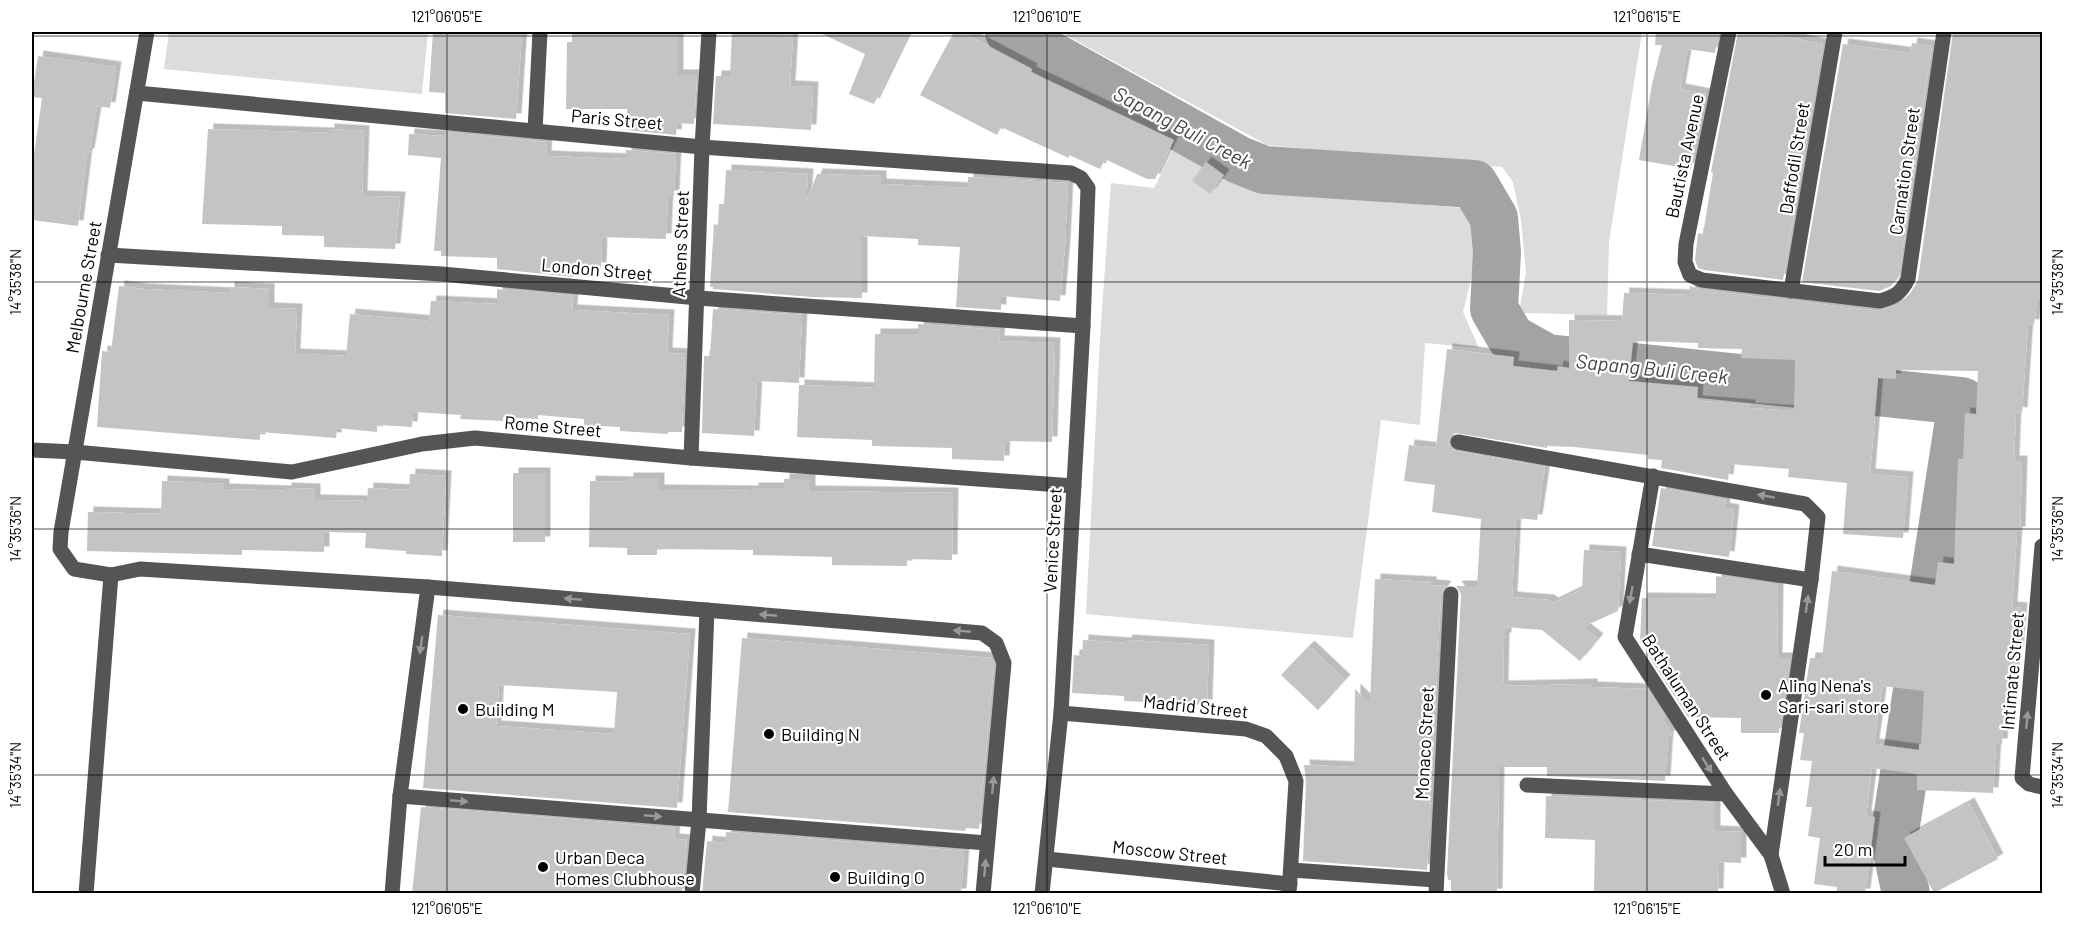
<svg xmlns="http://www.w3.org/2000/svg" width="2074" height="925" viewBox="0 0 2074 925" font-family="Barlow,sans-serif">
<defs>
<filter id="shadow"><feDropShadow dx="5.5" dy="-5.5" stdDeviation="0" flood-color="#0004"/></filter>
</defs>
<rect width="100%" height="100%" fill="#fff"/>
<g fill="#dcdcdc">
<polygon points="169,32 428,32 422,94 164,69"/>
<polygon points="1060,32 1642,32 1609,242 1607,315 1519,313 1526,272 1521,220 1513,182 1502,167 1267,145"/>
<polygon points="1179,138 1254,192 1465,208 1479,248 1463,312 1479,348 1425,343 1420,425 1381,420 1353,638 1086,614 1100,338 1111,183 1154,188"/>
</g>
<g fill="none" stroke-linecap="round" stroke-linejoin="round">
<polyline stroke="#a3a3a3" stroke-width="48" points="1009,32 1239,160 1264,170 1474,184 1494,218 1497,252 1494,309 1511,338 1547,358 1962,401 1894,838 1906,894"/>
</g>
<g fill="#c4c4c4" fill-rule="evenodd" filter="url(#shadow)">
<polygon points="433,32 522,32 516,119 445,113 445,93 429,92"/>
<polygon points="572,32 678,32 678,75 697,75 694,124 677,123 676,135 627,130 627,109 566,109 567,42 572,42"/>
<polygon points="732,32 793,35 790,86 813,87 811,130 713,124 716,76 730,76"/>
<polygon points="818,32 909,32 874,104 849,94 865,54"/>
<polygon points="954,32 962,32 1032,69 1031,72 1174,140 1155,179 1147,179 1105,159 1100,169 1069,155 1069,158 1001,127 997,135 920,95"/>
<polygon points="1656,32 1719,32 1715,53 1687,49 1680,89 1706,94 1691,169 1639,160 1652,84 1662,45 1655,45"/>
<polygon points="1738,32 1761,32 1823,44 1783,280 1704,270 1698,268 1695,260 1698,233 1703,234 1713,173 1711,172"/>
<path d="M1953,32h90v268l-6,-1 -3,26 -6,-1 -6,89 -6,-1 -2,49h8l-2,71h-3l-5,75 10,1 -4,45h-3l-3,52 -7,-1 -3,40h-6l-3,49 -76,-3v-16l-45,-6 -6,48 9,1 -10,77h-28v-7l-23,-3 6,-46 -12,-2 4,-29h-6l6,-46 -12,-1 4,-27h-5l11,-75h12l10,-87 103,14 3,-23 16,2 4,-105h5l2,-46 11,1 2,-43 -82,-1v9l-18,-1 -8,96 38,3 -5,61 -60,-4 4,-51 -59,-6 1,-8 -59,-5 -2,16 -67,-12 1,-8 -14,-1v-4l-74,-8 -27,-1v2l-92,-15 -4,2 -3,6 3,8 5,2 89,16 -8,53 -21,-2 -4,79 37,3 4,3 29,-14 2,-39 37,2 -3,59 -35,16 15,12 -18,22 -38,-31 -36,-3v11h-2l-1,48 89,-2v3l55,2 18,28h-4l11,17 -4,3 -3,44 -118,-5v-9h-48l-2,127h-46v-14h-3l-1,-7 14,-279 -5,-8h21l4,-67 -49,-7 3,-27 -31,-4 5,-36 27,3 11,-99 67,8 -1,9 44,5 1,-5 11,2v-48l53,1 2,-28 65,2 1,-9 11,4 178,21 20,-7 11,-10 8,-14zM1633,341l65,2v5l44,1 -1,9 54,2 -1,51 -44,-3v-3l-53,-4 1,-14 -69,-6zM1882,686l42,5 -3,53h-2v6l-45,-6z"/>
<polygon points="1912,43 1932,46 1899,276 1891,286 1879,291 1802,282 1843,44 1910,53"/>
<polygon points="38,56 116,67 110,108 97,106 89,154 87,154 78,226 32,220 32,169 42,98 32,97"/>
<polygon points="208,129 329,133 329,129 364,131 362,196 400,197 395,249 324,247 324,236 282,235 282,226 202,224"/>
<polygon points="444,132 547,142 546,156 626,159 626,150 676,154 674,196 668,196 666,239 602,237 601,268 575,267 574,277 497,269 497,258 441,256 441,251 434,251 441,158 408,155 409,134 444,136"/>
<polygon points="1206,162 1224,175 1210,194 1192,181"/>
<polygon points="726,170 808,174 806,203 817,174 881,176 881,184 968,188 968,177 1068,183 1065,245 1060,301 1001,296 1001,310 956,307 960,247 918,245 918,239 862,236 862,298 812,297 713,289 713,287 710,287 714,224 718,225 719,204 724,204"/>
<polygon points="119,286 144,289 229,293 229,287 269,289 269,308 297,309 295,354 346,356 350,314 429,321 431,301 497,304 497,289 573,296 572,310 669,315 667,353 685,354 682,432 668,432 668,434 620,431 620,427 584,425 584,419 538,415 538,419 503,417 503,421 460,419 461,415 413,412 412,427 377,425 377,432 337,428 336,438 260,432 260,440 97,427 102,351 111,352"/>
<polygon points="713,309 802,315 799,383 757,381 754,436 702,433 704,356 710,356"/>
<polygon points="918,324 1000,330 999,341 1055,343 1052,442 1005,441 1004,461 952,459 952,448 872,446 872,440 797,437 799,385 874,388 875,334 918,334"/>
<rect x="513" y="473" width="32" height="69"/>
<polygon points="410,474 446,476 442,556 406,554 406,551 365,548 366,533 324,532 324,552 242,550 242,555 87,551 88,512 161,514 162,481 224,484 224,489 286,491 286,488 315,489 315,500 367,501 368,488 409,490"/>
<polygon points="628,478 659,478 659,490 753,491 753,488 784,488 784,479 810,479 810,491 953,493 952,560 907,559 907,566 832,565 832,557 753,555 753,550 657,549 657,555 627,555 627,548 589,547 590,481 628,482"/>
<polygon points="1661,488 1726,500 1724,508 1734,510 1729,557 1652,546"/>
<polygon points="1716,576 1778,585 1777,658 1790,658 1779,733 1741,733 1741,718 1688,717 1647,653 1647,645 1642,645 1640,642 1642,598 1716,599"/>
<polygon points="1375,579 1431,582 1431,585 1446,586 1441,594 1427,870 1303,861 1306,782 1304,765 1354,767 1355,689 1370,704"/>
<path d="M438,615l252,19 -13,174 -254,-20zM499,685l118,7 -3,42 -118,-8z"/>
<polygon points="742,638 991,658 994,664 979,829 966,828 965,831 728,812"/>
<polygon points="1083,640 1126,643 1127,640 1209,645 1207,705 1124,701 1124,696 1072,693 1074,655 1082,656"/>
<polygon points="1309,646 1345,680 1318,710 1281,675"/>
<polygon points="1546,796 1715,803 1715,831 1741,832 1741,863 1719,862 1718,894 1594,891 1595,840 1545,838"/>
<polygon points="1969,803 1998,859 1934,893 1904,838"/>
<polygon points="421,807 675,828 674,839 687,840 682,894 412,894"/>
<polygon points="726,832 964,851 961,894 702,894 707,841 725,843"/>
</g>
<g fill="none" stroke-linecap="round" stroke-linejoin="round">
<g stroke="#555" stroke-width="15">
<polyline points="147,32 61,532 60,549 74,569 111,575 140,569 428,587 982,633 996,643 1004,663 983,894"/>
<path d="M1729,32l-43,212 -1,18 5,13 12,5 178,21c15,-4 21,-8 28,-22l36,-247"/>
<polyline points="137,93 702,147 1071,173 1081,178 1088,188 1083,326 1061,713 1042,894"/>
<polyline points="535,131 540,32"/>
<polyline points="108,255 442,274 698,298 1083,326"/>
<polyline points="1791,291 1835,32"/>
<polyline points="1458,442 1805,504 1818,517 1811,580 1771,855"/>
<polyline points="32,450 75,452 292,472 422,444 475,438 691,458 1074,486"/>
<polyline points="691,458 702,147 709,32"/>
<polyline points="1653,476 1625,637 1726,794 1771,855 1783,894"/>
<polyline points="2042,546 2022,778 2029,784 2042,787"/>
<polyline points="1639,554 1811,580"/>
<polyline points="1061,713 1246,729 1266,736 1286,756 1296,781 1289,894"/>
<polyline points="1527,785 1726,794"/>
<polyline points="400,796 987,843"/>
<polyline points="1047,859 1290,884"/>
<polyline points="1291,870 1436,880"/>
<polyline points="86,894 111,575"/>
<polyline points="392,894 400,796 428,587"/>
<polyline points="692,894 699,820 707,610"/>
<polyline points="1436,894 1451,594"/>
</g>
</g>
<defs><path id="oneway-solid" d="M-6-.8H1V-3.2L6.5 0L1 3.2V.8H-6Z" transform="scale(1.5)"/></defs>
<g fill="#999">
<use href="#oneway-solid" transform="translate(1766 496) rotate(-170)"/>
<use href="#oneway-solid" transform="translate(1631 595) rotate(100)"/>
<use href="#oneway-solid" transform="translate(573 599) rotate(-175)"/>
<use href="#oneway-solid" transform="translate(1807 604) rotate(-82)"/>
<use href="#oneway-solid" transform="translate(768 615) rotate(-175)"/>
<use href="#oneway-solid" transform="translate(962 631) rotate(-175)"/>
<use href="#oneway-solid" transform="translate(421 645) rotate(98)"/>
<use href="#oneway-solid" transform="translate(2027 720) rotate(-85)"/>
<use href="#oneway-solid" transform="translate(1707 765) rotate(57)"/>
<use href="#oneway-solid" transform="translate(993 785) rotate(-85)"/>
<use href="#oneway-solid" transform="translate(1779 797) rotate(-82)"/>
<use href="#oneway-solid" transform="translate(459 801) rotate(5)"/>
<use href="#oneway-solid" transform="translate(653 816) rotate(5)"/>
<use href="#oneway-solid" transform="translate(985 868) rotate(-85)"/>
</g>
<path fill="none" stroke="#000" stroke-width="1.5" stroke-opacity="0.45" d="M447,32v862M1047,32v862M1647,32v862M32,36h2010M32,282h2010M32,529h2010M32,775h2010"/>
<g fill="#000" stroke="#fff" stroke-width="2">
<circle cx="1766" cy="695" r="6"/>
<circle cx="463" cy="709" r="6"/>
<circle cx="769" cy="734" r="6"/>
<circle cx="543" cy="867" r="6"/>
<circle cx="835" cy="877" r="6"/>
</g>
<g text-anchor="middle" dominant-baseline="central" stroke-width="4.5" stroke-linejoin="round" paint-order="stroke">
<g font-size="18" fill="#000" stroke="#fff">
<text transform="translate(617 119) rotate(5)">Paris Street</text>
<text transform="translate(1684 156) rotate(-78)">Bautista Avenue</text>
<text transform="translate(1794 158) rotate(-81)">Daffodil Street</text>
<text transform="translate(1904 171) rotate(-82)">Carnation Street</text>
<text transform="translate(680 244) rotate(-88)">Athens Street</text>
<text transform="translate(597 269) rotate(5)">London Street</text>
<text transform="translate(83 287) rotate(-80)">Melbourne Street</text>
<text transform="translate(553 426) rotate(5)">Rome Street</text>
<text transform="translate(1052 540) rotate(-87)">Venice Street</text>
<text transform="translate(2012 671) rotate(-85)">Intimate Street</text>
<text transform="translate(1687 697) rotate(57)">Bathaluman Street</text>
<text transform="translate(1196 706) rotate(6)">Madrid Street</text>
<text transform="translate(1424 743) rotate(-87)">Monaco Street</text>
<text transform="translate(1170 852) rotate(6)">Moscow Street</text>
</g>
<g font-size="18" fill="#000" stroke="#fff" text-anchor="start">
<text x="1778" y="685">Aling Nena's<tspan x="1778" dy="21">Sari-sari store</tspan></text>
<text x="475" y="709">Building M</text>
<text x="781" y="734">Building N</text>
<text x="555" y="857">Urban Deca<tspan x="555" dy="21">Homes Clubhouse</tspan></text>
<text x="847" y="877">Building O</text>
</g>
<g font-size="20" font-style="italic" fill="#444" stroke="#fff">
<text transform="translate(1183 127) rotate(28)">Sapang Buli Creek</text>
<text transform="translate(1652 368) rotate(6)">Sapang Buli Creek</text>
</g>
</g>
<rect width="2074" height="925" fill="none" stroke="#ffffff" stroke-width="66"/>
<path d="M1825 856v9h80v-9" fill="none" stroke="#000000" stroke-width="3"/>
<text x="1834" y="856" font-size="18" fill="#000000" stroke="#ffffff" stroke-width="4.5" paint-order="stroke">20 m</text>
<rect x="33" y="33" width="2008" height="859" fill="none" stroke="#000" stroke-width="2"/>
<g font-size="15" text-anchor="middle" fill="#000">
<text x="447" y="22">121°06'05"E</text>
<text x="1047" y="22">121°06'10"E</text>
<text x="1647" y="22">121°06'15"E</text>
<text transform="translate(16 282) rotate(-90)" y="5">14°35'38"N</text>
<text transform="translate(2058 282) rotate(-90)" y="5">14°35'38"N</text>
<text transform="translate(16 529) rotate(-90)" y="5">14°35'36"N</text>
<text transform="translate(2058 529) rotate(-90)" y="5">14°35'36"N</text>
<text transform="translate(16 775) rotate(-90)" y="5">14°35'34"N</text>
<text transform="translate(2058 775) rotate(-90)" y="5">14°35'34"N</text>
<text x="447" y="914">121°06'05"E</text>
<text x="1047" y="914">121°06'10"E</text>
<text x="1647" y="914">121°06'15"E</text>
</g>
</svg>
